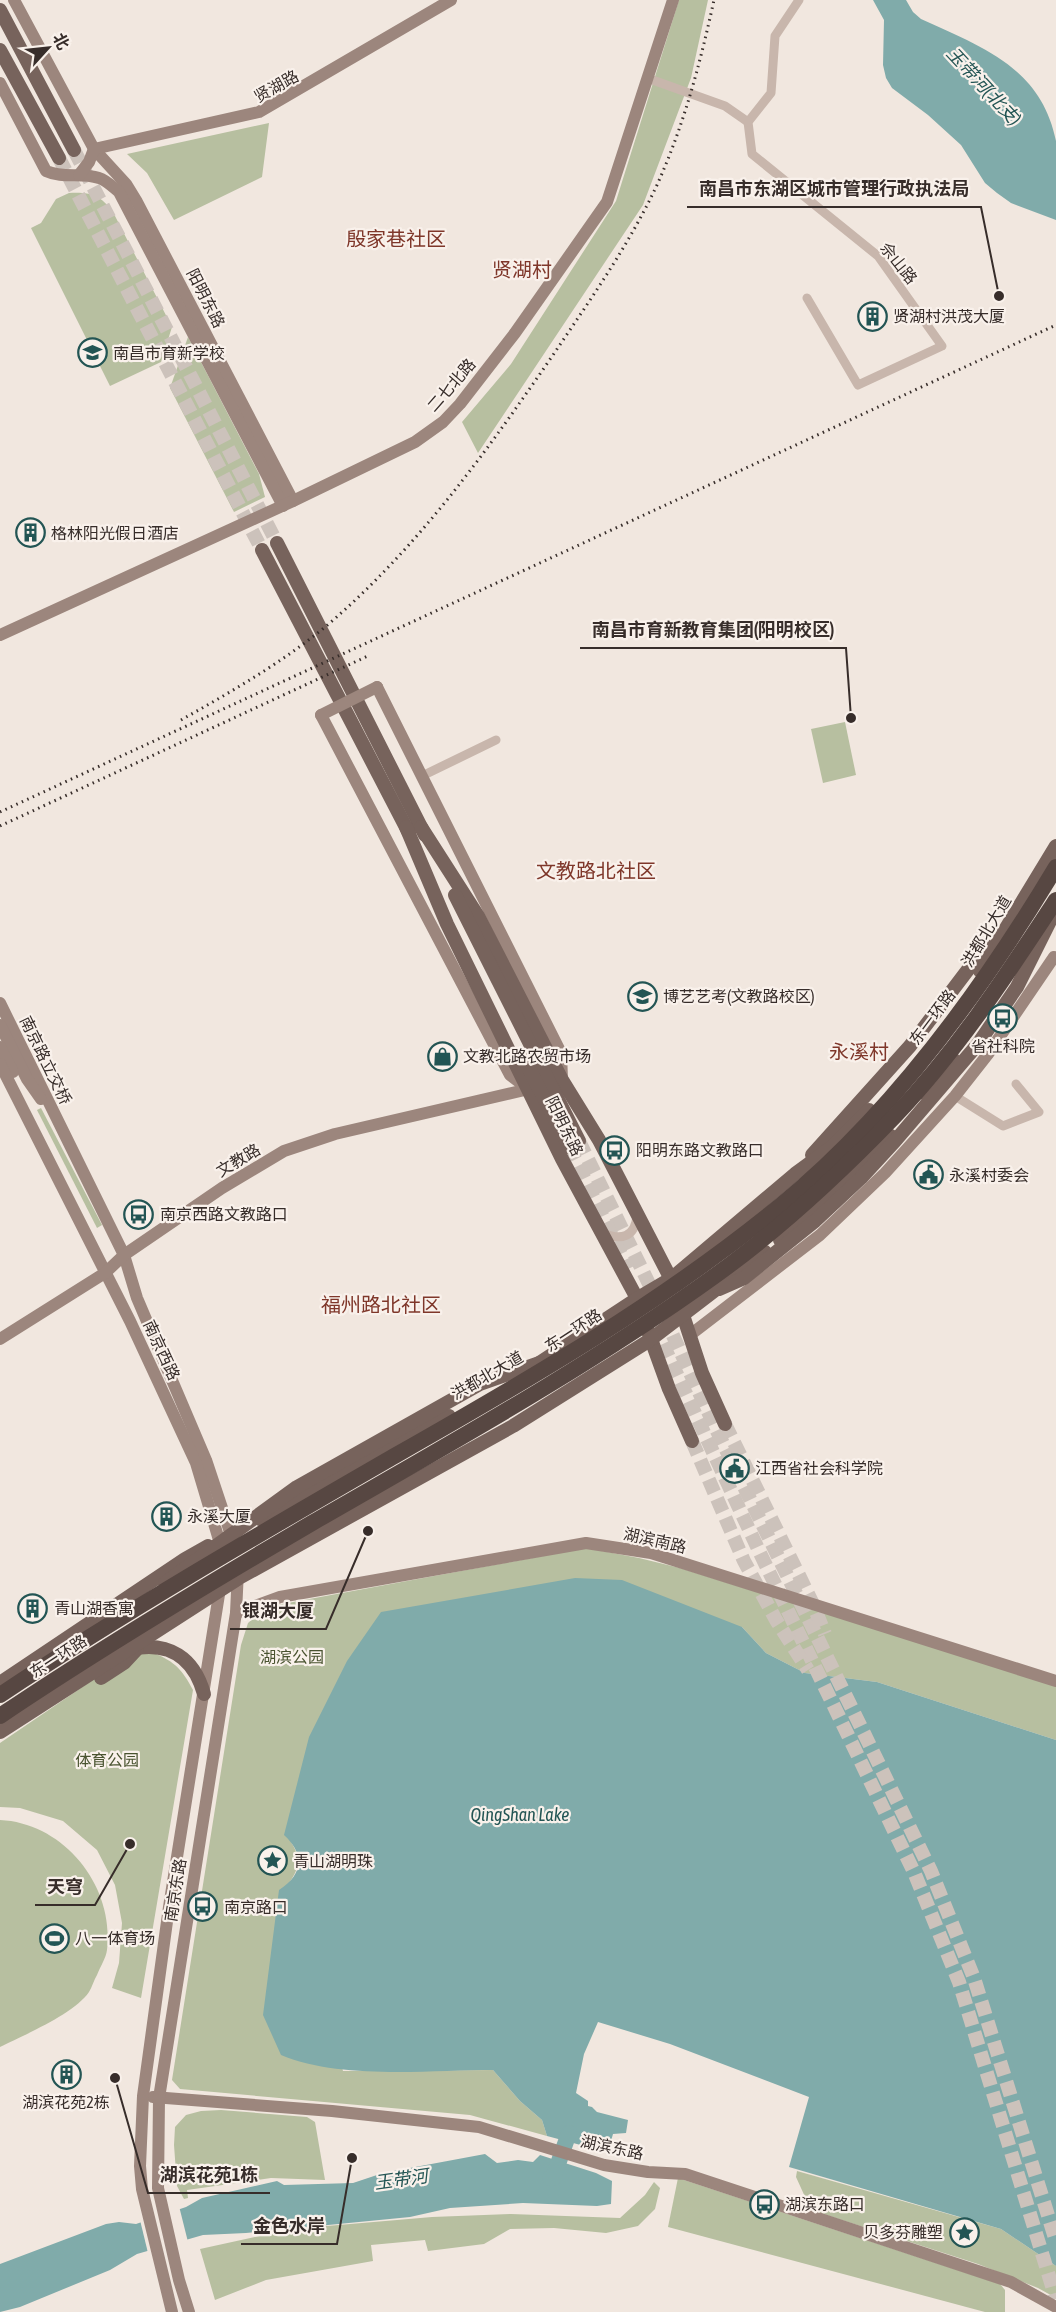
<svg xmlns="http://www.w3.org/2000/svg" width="1056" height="2312" viewBox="0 0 1056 2312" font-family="'Asap Condensed','Noto Sans SC',sans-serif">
<rect width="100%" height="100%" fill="#f1e7df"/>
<g fill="#b7bfa0">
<polygon points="679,0 708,0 691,78 643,205 478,453 462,422 511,364 616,201"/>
<polygon points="269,123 262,177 174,220 147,173 127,154"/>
<path d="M69,193c23,-1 33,2 46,23l57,111 -11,35 -51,24 -79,-158 10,-5 15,-24z"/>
<polygon points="188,337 259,474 265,497 234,512 170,388"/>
<polygon points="845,722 856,775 823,783 811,729"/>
<polygon points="41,1108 102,1225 97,1228 37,1110"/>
<path d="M586,1548l53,10 41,10 376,117v55l-179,-58 -72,-9 -39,-20 -24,-26 -451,215c10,16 9,25 -2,41l54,188 150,-1 27,31 22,19 5,16 -77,-21 -290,-26 -8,-9 69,-435 7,-22 18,-16z"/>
<path d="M154,1653c21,9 28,16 39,37l-52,308 -29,-10 7,-25 3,-40 -7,-38 -18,-35 -34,-29 -43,-13 -20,-1v-64l131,-89z"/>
<path d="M0,1820c64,3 115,66 107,130 -1,8 -7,17 -10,25 -3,5 -5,12 -8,17 -15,22 -65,43 -89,55z"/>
<polygon points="221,2110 307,2117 315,2122 325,2180 271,2178 187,2190 188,2198 184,2199 177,2186 174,2145 175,2127 186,2115 201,2111"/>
<polygon points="797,2171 1001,2229 1056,2266 1056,2298 1038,2288 978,2264 811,2210 796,2177"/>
<polygon points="678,2178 1000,2284 1005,2290 1005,2312 985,2312 668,2227"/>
<polygon points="654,2182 660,2188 655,2209 638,2226 606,2233 554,2228 510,2229 484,2244 428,2251 425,2240 371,2245 373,2261 266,2280 215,2300 200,2249 292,2229 432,2217 511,2214 620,2218 645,2195"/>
</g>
<g fill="#80abaa">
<path d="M873,0h33l7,12 8,7c61,28 120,48 135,122 0,21 0,56 0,79l-45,-17 -14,-10 -12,-10 -24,-38 -33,-30 -36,-27 -6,-10 -3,-13 1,-45z"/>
<path d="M575,1578l47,2 120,47 24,26 39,20 72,9 179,58v526l-55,-37 -212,-62 20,-70 -139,-53 -72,-22 -14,32 -8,39 12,8v5l4,1 5,5 31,8 -2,13 -13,1 -2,7 -8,10 -56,-15 -5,-16 -22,-19 -27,-31c-64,0 -153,10 -212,-15l-18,-40 16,-125c24,-15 26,-36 5,-55l25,-98 38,-76 34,-49z"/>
<polygon points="485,2154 497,2163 518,2160 533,2162 540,2155 596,2173 612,2181 611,2204 597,2206 523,2203 450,2208 410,2217 246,2233 203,2235 137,2254 110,2270 20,2307 0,2312 0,2264 106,2224 119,2222 136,2224 186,2207 202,2198 277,2181 284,2185 353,2183 383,2173"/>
</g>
<polygon fill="#f1e7df" points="179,2206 188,2242 148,2253 140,2220"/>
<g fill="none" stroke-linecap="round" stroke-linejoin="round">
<polyline stroke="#80abaa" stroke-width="16" points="550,2178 553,2178 569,2133"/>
<g stroke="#ccc2bb" stroke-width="14" stroke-dasharray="14 7" stroke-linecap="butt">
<polyline points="74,150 277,543"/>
<polyline points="59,158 262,550"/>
<polyline points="579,1141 656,1298"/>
<polyline points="569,1147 628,1269"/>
<polyline points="664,1316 715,1427 931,1871 974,1978 1056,2241"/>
<polyline points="654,1325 760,1553 914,1872 959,1982 1056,2299"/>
<polyline points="725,1424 812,1602 825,1634"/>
<polyline points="692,1441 744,1561 776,1620 808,1670"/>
</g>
<g stroke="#c8b6ac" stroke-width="9">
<polyline points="799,0 775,36 771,93 748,122 752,154 878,256 942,346 858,385 807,298"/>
<polyline points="647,78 725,106 748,122"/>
<polyline points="422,776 496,740"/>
<polyline points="955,1096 1003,1126 1039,1112 1016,1084"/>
<path d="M603,1233c18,8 32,4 34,-17"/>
</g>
<g stroke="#9c867d" stroke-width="12">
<polyline points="14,0 94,149 126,184 137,202 293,501"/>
<path d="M0,83l46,88c17,8 35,1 53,7 7,2 14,9 20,14l164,314"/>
<polyline points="79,175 89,162 94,149 259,112 451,0"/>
<polyline points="0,635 293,501 415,442 443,422 460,404 515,333 607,202 673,0"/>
<polyline points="377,687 561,1053 562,1079"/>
<polyline points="321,715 510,1075 527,1088"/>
<polyline points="0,1003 124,1255 137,1298 206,1460 233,1541"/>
<polyline points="0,1025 27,1079 41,1099"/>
<polyline points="0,1047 13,1072"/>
<polyline points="0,1064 130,1321 196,1463 219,1540 220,1550"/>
<polyline points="690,1335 820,1235 885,1173 955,1096 988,1054 1054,957"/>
<polyline points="0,1339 105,1273 124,1255 222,1188 284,1151 335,1134 529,1089"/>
<polyline points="236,1613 280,1597 586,1543 651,1553 1056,1681"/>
<polyline points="153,2097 332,2111 479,2127 604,2165 648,2172 685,2174 1011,2282 1056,2307"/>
<polyline points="172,2312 142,2189 140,2166 143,2096 169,1907 221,1582"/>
<polyline points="189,2312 179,2280 158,2188 159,2098 236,1613 238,1570"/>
</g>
<g stroke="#77635c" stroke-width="14">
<polyline points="0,10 74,150"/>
<polyline points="0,50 59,158"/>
<polyline points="277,543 425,835"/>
<polyline points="262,550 409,833"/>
<polyline points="406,827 447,924 562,1159 640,1304"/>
<polyline points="421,827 478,916 562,1080 599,1140 674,1285"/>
<polyline points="455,895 579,1141"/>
<polyline points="980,971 1056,846"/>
<polyline points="524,1059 569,1147"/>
<polyline points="927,1095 954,1060"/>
<polyline points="812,1155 910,1046 986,946"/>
<polyline points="780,1240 842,1188 891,1136"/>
<polyline points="680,1306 702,1373 725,1424"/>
<polyline points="648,1331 669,1389 692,1441"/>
<polyline points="530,1369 638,1298 672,1278 795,1174 832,1147 869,1110"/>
<polyline points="260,1519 449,1416"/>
<path d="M131,1649c38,-8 63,9 73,45"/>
<polyline points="101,1678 124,1663 137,1649"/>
<polyline points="0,1683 185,1559 208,1546"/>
<polyline points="0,1732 239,1578 513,1426 650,1340 765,1252"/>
</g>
<g stroke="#372d2a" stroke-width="3" stroke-dasharray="1.5 4.5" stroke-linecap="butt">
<path d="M181,720c55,-31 111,-63 158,-105 85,-76 150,-167 214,-260 37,-55 76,-110 104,-170 27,-60 43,-121 57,-185"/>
<polyline points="0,812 1056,325"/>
<polyline points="0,826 370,655"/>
</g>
<polyline stroke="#9c867d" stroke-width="12" points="321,715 377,687"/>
<g stroke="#77635c" stroke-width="14">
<polyline points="719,1289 744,1278 815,1221 861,1178 895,1141 978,1044 1017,987 1051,919"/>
<polyline points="165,1583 297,1487 480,1384 539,1363"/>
</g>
<g stroke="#574742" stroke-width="16">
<path d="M0,1695c129,-86 263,-163 398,-241 132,-75 265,-152 383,-249 110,-90 202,-216 275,-338"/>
<path d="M0,1716c101,-68 206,-131 312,-193 137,-79 275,-155 404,-248 64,-46 123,-101 178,-158 63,-66 112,-141 162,-217"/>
</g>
</g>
<defs>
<symbol id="building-ring" viewBox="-11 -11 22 22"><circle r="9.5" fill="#f9f1eb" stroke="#235554" stroke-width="1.5"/><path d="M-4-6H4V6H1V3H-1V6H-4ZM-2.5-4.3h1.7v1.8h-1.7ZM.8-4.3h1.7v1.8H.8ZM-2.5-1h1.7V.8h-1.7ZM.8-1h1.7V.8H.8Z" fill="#235554"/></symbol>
<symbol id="school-ring" viewBox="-11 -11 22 22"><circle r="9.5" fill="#f9f1eb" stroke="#235554" stroke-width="1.5"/><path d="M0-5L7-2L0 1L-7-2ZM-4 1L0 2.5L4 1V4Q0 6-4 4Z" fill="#235554"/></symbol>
<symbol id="bus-ring" viewBox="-11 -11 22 22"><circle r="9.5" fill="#f9f1eb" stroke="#235554" stroke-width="1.5"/><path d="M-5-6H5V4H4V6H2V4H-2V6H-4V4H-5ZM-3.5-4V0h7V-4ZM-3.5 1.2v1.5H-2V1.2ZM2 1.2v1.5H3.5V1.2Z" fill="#235554"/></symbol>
<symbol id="shop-ring" viewBox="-11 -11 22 22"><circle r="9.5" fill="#f9f1eb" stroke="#235554" stroke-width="1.5"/><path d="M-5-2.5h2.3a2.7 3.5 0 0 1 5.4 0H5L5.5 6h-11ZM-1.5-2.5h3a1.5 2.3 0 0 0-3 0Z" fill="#235554"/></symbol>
<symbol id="civic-ring" viewBox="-11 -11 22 22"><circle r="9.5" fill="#f9f1eb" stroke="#235554" stroke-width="1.5"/><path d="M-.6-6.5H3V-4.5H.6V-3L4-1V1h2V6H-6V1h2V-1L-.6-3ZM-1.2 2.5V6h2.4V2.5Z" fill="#235554"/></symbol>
<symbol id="sight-ring" viewBox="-11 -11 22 22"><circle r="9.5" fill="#f9f1eb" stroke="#235554" stroke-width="1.5"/><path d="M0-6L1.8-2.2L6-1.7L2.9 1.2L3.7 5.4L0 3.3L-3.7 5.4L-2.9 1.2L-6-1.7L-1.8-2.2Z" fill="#235554"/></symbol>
<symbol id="stadium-ring" viewBox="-11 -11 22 22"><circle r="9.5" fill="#f9f1eb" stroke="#235554" stroke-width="1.5"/><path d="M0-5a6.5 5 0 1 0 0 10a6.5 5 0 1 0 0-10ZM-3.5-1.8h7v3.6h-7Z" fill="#235554"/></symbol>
</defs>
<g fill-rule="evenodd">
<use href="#building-ring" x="856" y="300" width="33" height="33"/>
<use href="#school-ring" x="76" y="336" width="33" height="33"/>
<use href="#building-ring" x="14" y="516" width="33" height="33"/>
<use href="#school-ring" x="626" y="980" width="33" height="33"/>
<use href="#bus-ring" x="986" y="1002" width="33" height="33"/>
<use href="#shop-ring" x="426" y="1040" width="33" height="33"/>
<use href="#bus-ring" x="598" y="1134" width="33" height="33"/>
<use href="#civic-ring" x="912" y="1158" width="33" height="33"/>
<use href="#bus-ring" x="122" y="1198" width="33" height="33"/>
<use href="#civic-ring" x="718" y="1452" width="33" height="33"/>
<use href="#building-ring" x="150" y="1500" width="33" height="33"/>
<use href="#building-ring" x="16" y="1592" width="33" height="33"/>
<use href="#sight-ring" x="256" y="1844" width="33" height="33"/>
<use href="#bus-ring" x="186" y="1890" width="33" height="33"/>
<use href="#stadium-ring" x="38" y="1922" width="33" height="33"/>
<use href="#building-ring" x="50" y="2058" width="33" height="33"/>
<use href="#bus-ring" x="748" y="2188" width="33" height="33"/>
<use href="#sight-ring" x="948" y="2216" width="33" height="33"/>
</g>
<g text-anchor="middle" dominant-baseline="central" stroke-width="4.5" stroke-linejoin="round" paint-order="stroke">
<g font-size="16" fill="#372d2a" stroke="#f9f1eb">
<text transform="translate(276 86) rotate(-29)">贤湖路</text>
<text transform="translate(899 263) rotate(51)">佘山路</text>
<text transform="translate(206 298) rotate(63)">阳明东路</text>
<text transform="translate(451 385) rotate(-49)">二七北路</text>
<text transform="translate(986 931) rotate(-59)">洪都北大道</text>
<text transform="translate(932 1017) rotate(-53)">东一环路</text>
<text transform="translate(46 1060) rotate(64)">南京路立交桥</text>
<text transform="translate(565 1126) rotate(64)">阳明东路</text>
<text transform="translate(238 1160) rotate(-31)">文教路</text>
<text transform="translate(573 1330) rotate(-33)">东一环路</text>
<text transform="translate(162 1350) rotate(65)">南京西路</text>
<text transform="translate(487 1375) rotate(-30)">洪都北大道</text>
<text transform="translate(655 1540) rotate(13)">湖滨南路</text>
<text transform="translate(58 1656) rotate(-33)">东一环路</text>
<text transform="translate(175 1890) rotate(-81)">南京东路</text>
<text transform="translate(612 2147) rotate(12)">湖滨东路</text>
</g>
<g font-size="16" fill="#372d2a" stroke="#f9f1eb" text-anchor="start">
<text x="893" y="316">贤湖村洪茂大厦</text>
<text x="113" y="353">南昌市育新学校</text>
<text x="51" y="533">格林阳光假日酒店</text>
<text x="663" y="996">博艺艺考(文教路校区)</text>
<text x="1003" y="1046" text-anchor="middle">省社科院</text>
<text x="463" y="1056">文教北路农贸市场</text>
<text x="636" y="1150">阳明东路文教路口</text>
<text x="949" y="1175">永溪村委会</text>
<text x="160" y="1214">南京西路文教路口</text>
<text x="755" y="1468">江西省社会科学院</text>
<text x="187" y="1516">永溪大厦</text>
<text x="54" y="1608">青山湖香寓</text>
<text x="293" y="1861">青山湖明珠</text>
<text x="224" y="1907">南京路口</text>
<text x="75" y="1938">八一体育场</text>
<text x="66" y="2102" text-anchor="middle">湖滨花苑2栋</text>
<text x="785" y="2204">湖滨东路口</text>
<text x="943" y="2232" text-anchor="end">贝多芬雕塑</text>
</g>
<g font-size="16" fill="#495330" stroke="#f9f1eb">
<text x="292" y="1657">湖滨公园</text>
<text x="107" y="1760">体育公园</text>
</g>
<g font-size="18" font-style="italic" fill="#235554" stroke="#f9f1eb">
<text transform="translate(984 86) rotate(47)">玉带河(北支)</text>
<text x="520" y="1814">QingShan Lake</text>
<text transform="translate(401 2179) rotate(-8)">玉带河</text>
</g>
<g font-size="20" fill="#7f372a" stroke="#f9f1eb">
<text x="396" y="238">殷家巷社区</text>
<text x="522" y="269">贤湖村</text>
<text x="596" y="870">文教路北社区</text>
<text x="859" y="1051">永溪村</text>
<text x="381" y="1304">福州路北社区</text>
</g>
</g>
<path fill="none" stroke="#372d2a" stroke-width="2" d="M999 296L981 207H687M851 718L846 648H580M368 1531L326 1629H230M130 1844L95 1905H35M115 2078L148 2193H270M352 2158L337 2244H241"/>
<g fill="#372d2a" stroke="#f9f1eb" stroke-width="2">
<circle cx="999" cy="296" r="6"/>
<circle cx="851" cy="718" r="6"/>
<circle cx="368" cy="1531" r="6"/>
<circle cx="130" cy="1844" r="6"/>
<circle cx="115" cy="2078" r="6"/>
<circle cx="352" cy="2158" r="6"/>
</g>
<g font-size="18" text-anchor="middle" font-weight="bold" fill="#372d2a" stroke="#f9f1eb" stroke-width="4.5" stroke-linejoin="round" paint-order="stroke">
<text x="834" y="195">南昌市东湖区城市管理行政执法局</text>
<text x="713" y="636">南昌市育新教育集团(阳明校区)</text>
<text x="278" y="1617">银湖大厦</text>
<text x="65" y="1893">天穹</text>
<text x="209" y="2181">湖滨花苑1栋</text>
<text x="289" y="2232">金色水岸</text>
</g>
<g transform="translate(48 48) rotate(63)" stroke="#f9f1eb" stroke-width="4.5" paint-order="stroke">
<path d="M0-4.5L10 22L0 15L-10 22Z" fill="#372d2a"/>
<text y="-9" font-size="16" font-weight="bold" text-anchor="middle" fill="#372d2a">北</text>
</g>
</svg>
